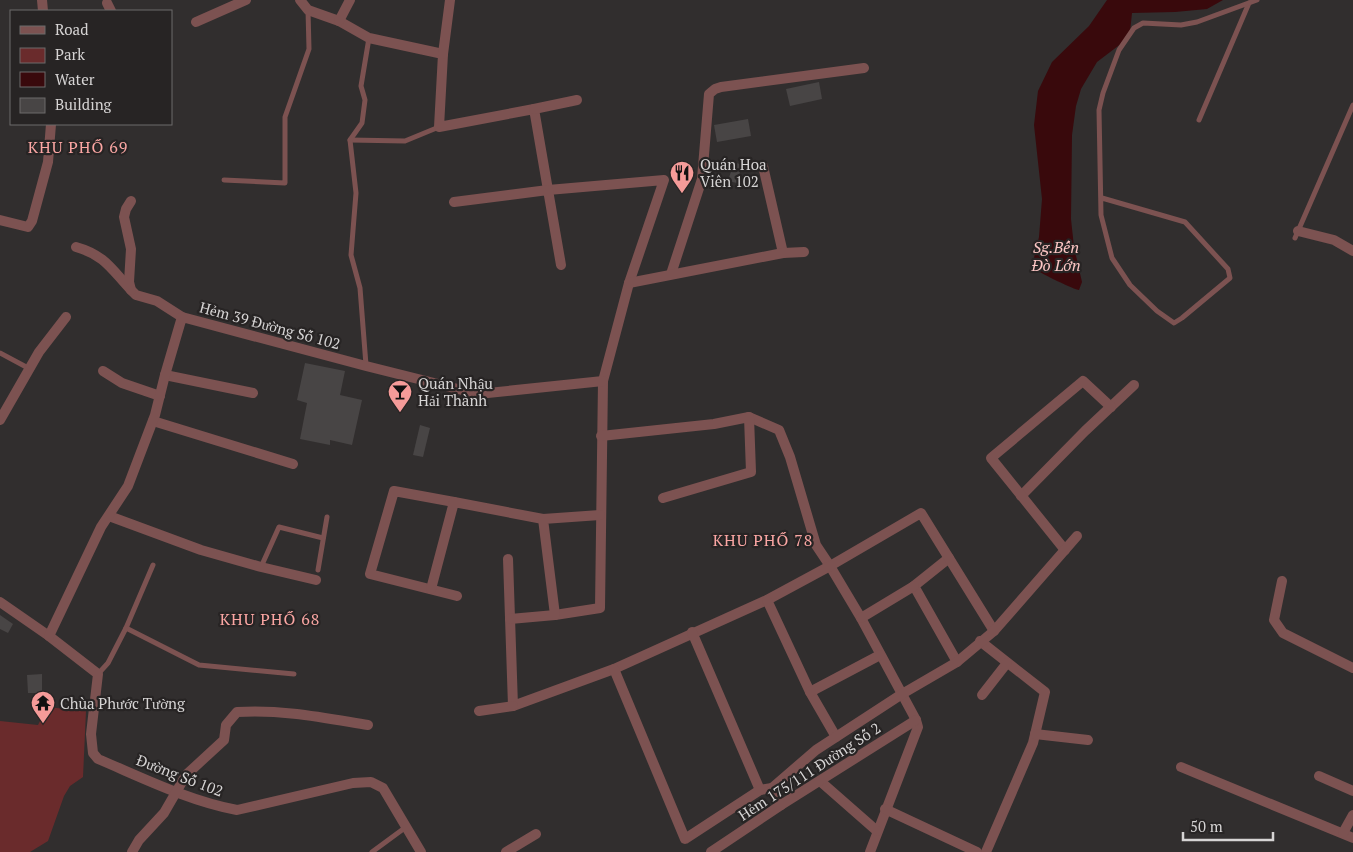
<svg xmlns="http://www.w3.org/2000/svg" width="1353" height="852" viewBox="0 0 1353 852" font-family="'PT Serif',serif">
<rect width="100%" height="100%" fill="#312e2e"/>
<polygon fill="#6a2b2c" points="47,707 86,711 83,777 70,786 64,796 48,841 30,852 0,852 0,721 38,725"/>
<path fill="#39090c" d="M1107,0h116l-16,9 -32,3 -43,1 -2,19 -8,11 -25,19 -16,27 -5,17 -4,29 -1,84 3,28 8,35 -3,8c-4,0 -39,-17 -42,-20 -2,-2 -3,-5 -4,-8l6,-25 3,-38 -8,-74 4,-34 14,-29 37,-36z"/>
<g fill="#484545">
<polygon points="819,82 822,99 790,106 786,89"/>
<polygon points="748,119 751,136 717,142 714,125"/>
<polygon points="734,162 742,165 737,183 728,181"/>
<polygon points="305,363 345,371 340,395 362,400 352,445 330,440 330,445 300,439 307,403 297,400"/>
<polygon points="420,425 430,428 423,457 413,455"/>
<polygon points="0,615 13,624 8,633 0,629"/>
<polygon points="42,674 42,693 28,693 27,675"/>
</g>
<g fill="none" stroke-linecap="round" stroke-linejoin="round">
<g stroke="#7c5251" stroke-width="5">
<polyline points="1199,120 1249,3"/>
<polyline points="350,140 405,141 439,127"/>
<polyline points="224,180 285,183 285,117 309,49 308,10"/>
<polyline points="1102,198 1185,222 1228,269 1230,278 1182,318 1174,323 1157,311 1130,285 1112,258 1101,215 1099,110 1103,93 1119,50 1134,28 1143,23 1181,25 1197,22 1257,0"/>
<polyline points="1295,238 1353,105"/>
<polyline points="0,353 30,369"/>
<polyline points="366,365 360,288 351,255 356,193 350,140 362,123 365,100 361,86 369,38"/>
<polyline points="261,567 279,527 323,538"/>
<polyline points="318,570 327,517"/>
<polyline points="126,628 153,565"/>
<polyline points="98,674 108,663 126,628 199,665 294,674"/>
<polyline points="372,852 406,827"/>
</g>
<g stroke="#7c5251" stroke-width="10">
<polyline points="42,0 43,11"/>
<polyline points="300,0 308,10 339,21 369,38 443,54 439,127 534,109 548,190 664,180 629,283 603,381 600,608 555,615"/>
<polyline points="107,3 111,11"/>
<polyline points="339,21 350,0"/>
<polyline points="196,22 246,0"/>
<polyline points="443,54 450,0"/>
<polyline points="534,109 577,100"/>
<polyline points="763,166 783,253"/>
<polyline points="131,201 126,209 124,217 131,249 129,282 131,290 136,295 157,301 182,317"/>
<polyline points="454,202 548,190 561,265"/>
<polyline points="0,220 28,227 32,221 48,162 51,124"/>
<polyline points="1298,231 1334,240 1353,251"/>
<path d="M76,247c29,8 36,23 55,43"/>
<polyline points="671,274 702,179 709,94 715,89 721,87 864,68"/>
<polyline points="629,283 783,253 804,252"/>
<polyline points="103,371 122,383 160,396"/>
<polyline points="165,375 253,393"/>
<polyline points="749,417 779,430 790,457 816,545 830,566 861,618 916,720 918,727 870,852"/>
<polyline points="0,420 39,352 66,317"/>
<polyline points="153,421 293,464"/>
<polyline points="601,436 714,424 749,417 751,472 663,498"/>
<polyline points="1021,496 1085,431 1134,385"/>
<polyline points="454,502 394,491 370,574 457,596"/>
<polyline points="109,516 201,550 261,567 316,580"/>
<polyline points="1065,550 991,458 1083,381 1111,407"/>
<polyline points="949,558 914,586 957,662"/>
<polyline points="508,559 513,706 614,669 767,600 830,566 921,513 994,631"/>
<polyline points="1282,581 1274,620 1283,633 1353,668"/>
<polyline points="431,589 454,502 543,519"/>
<polyline points="767,600 810,692 836,737"/>
<path d="M0,602l49,34 49,38 -7,60 2,19 5,6c45,19 91,42 139,51l116,-27 18,-1 12,6 38,64"/>
<polyline points="861,618 914,586"/>
<polyline points="510,619 555,615 543,519 600,515"/>
<polyline points="692,632 760,790"/>
<polyline points="49,636 101,527 128,486 155,415 165,375 182,317 366,366 478,394 603,381"/>
<polyline points="980,641 1045,692 1033,743 986,852"/>
<polyline points="614,669 685,839 760,790 772,788"/>
<polyline points="810,692 880,655"/>
<polyline points="982,695 1007,663"/>
<polyline points="479,711 513,706"/>
<polyline points="1035,734 1088,740"/>
<polyline points="1181,767 1353,838"/>
<polyline points="1319,776 1353,791"/>
<polyline points="820,781 877,831"/>
<polyline points="781,805 772,788 816,750 902,694 957,662 994,631 1077,536"/>
<polyline points="885,809 977,852"/>
<polyline points="1343,833 1353,815"/>
<path d="M132,852l7,-12 25,-27 22,-38 38,-35 2,-15 11,-13c45,-3 88,6 131,13"/>
<polyline points="506,852 536,834"/>
<polyline points="711,852 781,805 916,720"/>
</g>
</g>
<defs>
<symbol id="restaurant-pin" viewBox="-11 -11 22 30"><path d="M0 17L-7.5 6A9.5 9.5 0 1 1 7.5 6Z" fill="#f59b99" stroke="#272424"/><path d="M-5-6h1v4h1v-4h1v4h1v-4h1v5L-1.5 .5V6h-2V.5L-5-1ZM5-6V6H3V1.5H1.5Q1.5-4 5-6Z" fill="#111"/></symbol>
<symbol id="bar-pin" viewBox="-11 -11 22 30"><path d="M0 17L-7.5 6A9.5 9.5 0 1 1 7.5 6Z" fill="#f59b99" stroke="#272424"/><path d="M-6-5H6L.8 .8V4.5H3.5V6h-7V4.5H-.8V.8Z" fill="#111"/></symbol>
<symbol id="temple-pin" viewBox="-11 -11 22 30"><path d="M0 17L-7.5 6A9.5 9.5 0 1 1 7.5 6Z" fill="#f59b99" stroke="#272424"/><path d="M0-6L5-2H3V0L6.5 2.5H4V6H1.5V3h-3V6H-4V2.5H-6.5L-3 0V-2H-5Z" fill="#111"/></symbol>
</defs>
<g fill-rule="evenodd">
<use href="#restaurant-pin" x="668" y="159" width="28" height="38"/>
<use href="#bar-pin" x="386" y="378" width="28" height="38"/>
<use href="#temple-pin" x="29" y="689" width="28" height="38"/>
</g>
<g text-anchor="middle" dominant-baseline="central" stroke-width="4.5" stroke-linejoin="round" paint-order="stroke">
<g font-size="15" fill="#d6d4d4" stroke="#272424" text-anchor="start">
<text x="700" y="164">Quán Hoa<tspan x="700" dy="17">Viên 102</tspan></text>
<text x="418" y="383">Quán Nhậu<tspan x="418" dy="17">Hải Thành</tspan></text>
<text x="60" y="703">Chùa Phước Tường</text>
</g>
<g font-size="15" fill="#d6d4d4" stroke="#272424">
<text transform="translate(270 325) rotate(15)">Hẻm 39 Đường Số 102</text>
<text transform="translate(809 771) rotate(-33)">Hẻm 175/111 Đường Số 2</text>
<text transform="translate(180 775) rotate(21)">Đường Số 102</text>
</g>
<g font-size="16" letter-spacing="1" fill="#faa6a3" stroke="#272424">
<text x="78" y="147">KHU PHỐ 69</text>
<text x="763" y="540">KHU PHỐ 78</text>
<text x="270" y="619">KHU PHỐ 68</text>
</g>
<g font-size="16" font-style="italic" fill="#fcc6c4" stroke="#272424">
<text x="1056" y="247">Sg.Bến<tspan x="1056" dy="18">Đò Lớn</tspan></text>
</g>
</g>
<rect x="10" y="10" width="162" height="115" fill="#272424" stroke="#6d6a6a"/>
<rect x="20" y="26" width="25" height="8" fill="#7c5251" stroke="#6d6a6a"/>
<text x="55" y="35" font-size="15" fill="#d6d4d4">Road</text>
<rect x="20" y="48" width="25" height="15" fill="#6a2b2c" stroke="#6d6a6a"/>
<text x="55" y="60" font-size="15" fill="#d6d4d4">Park</text>
<rect x="20" y="72" width="25" height="15" fill="#39090c" stroke="#6d6a6a"/>
<text x="55" y="85" font-size="15" fill="#d6d4d4">Water</text>
<rect x="20" y="98" width="25" height="15" fill="#484545" stroke="#6d6a6a"/>
<text x="55" y="110" font-size="15" fill="#d6d4d4">Building</text>
<path d="M1183 832v8h90v-8" fill="none" stroke="#d6d4d4" stroke-width="2.5"/>
<text x="1190" y="832" font-size="15" fill="#d6d4d4" stroke="#272424" stroke-width="4" paint-order="stroke">50 m</text>
</svg>
